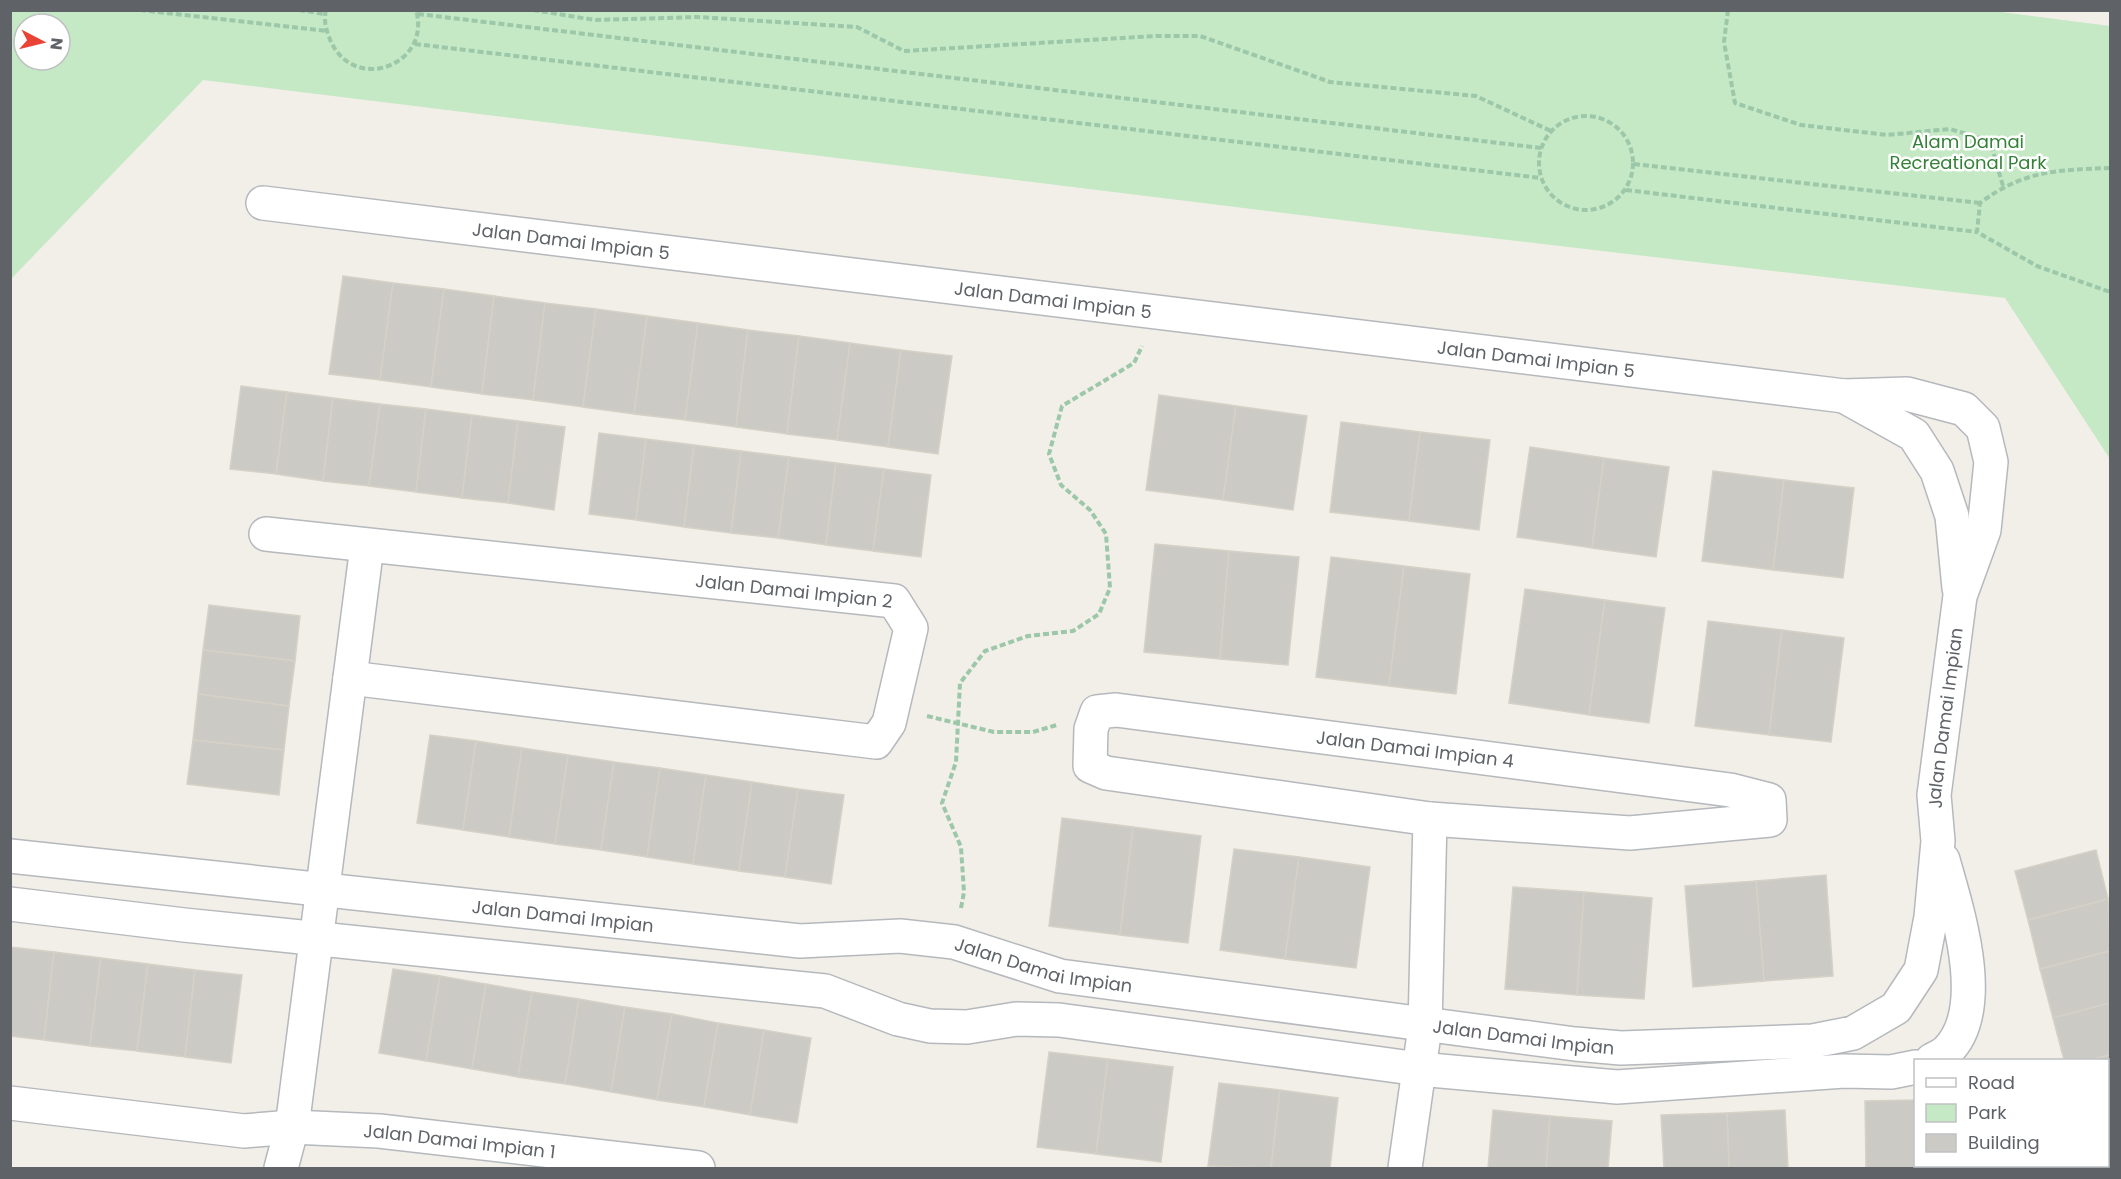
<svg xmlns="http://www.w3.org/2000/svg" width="2121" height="1179" viewBox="0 0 2121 1179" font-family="Poppins,sans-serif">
<rect width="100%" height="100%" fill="#f1efe8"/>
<path fill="#c5e8c5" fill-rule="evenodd" d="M1985,10l125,16v433l-105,-161 -574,-67 -1228,-151 -192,199v-268zM24,24h36v36h-36z"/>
<g fill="#cccac5" stroke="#d6d1c6" stroke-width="1.5">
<polygon points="343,276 393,283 380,380 329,374"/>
<polygon points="393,283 444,289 431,387 380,380"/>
<polygon points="444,289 494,296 482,394 431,387"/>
<polygon points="494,296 545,303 533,400 482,394"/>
<polygon points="545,303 596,309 583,407 533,400"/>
<polygon points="596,309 647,316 634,414 583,407"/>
<polygon points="647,316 698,323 685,420 634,414"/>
<polygon points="698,323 748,330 736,427 685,420"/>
<polygon points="748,330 799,336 787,434 736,427"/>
<polygon points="799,336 850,343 837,440 787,434"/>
<polygon points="850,343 901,350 888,447 837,440"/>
<polygon points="901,350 952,356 938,454 888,447"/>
<polygon points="241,386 287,392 276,474 230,469"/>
<polygon points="287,392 333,398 323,481 276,474"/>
<polygon points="1159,395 1236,406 1223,500 1146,490"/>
<polygon points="333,398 380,404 369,486 323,481"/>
<polygon points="380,404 426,409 416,492 369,486"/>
<polygon points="1236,406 1307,416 1293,510 1223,500"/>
<polygon points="426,409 472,415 462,498 416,492"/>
<polygon points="472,415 518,421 508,503 462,498"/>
<polygon points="518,421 565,427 554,510 508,503"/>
<polygon points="1341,422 1420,432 1409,521 1330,512"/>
<polygon points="1420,432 1490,440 1479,530 1409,521"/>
<polygon points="599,433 646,439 636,520 589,514"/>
<polygon points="646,439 694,445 684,527 636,520"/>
<polygon points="694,445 741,451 731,533 684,527"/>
<polygon points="1530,447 1604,458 1592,548 1517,537"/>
<polygon points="741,451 789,457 778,538 731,533"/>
<polygon points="789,457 836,463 826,545 778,538"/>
<polygon points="1604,458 1669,467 1656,557 1592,548"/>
<polygon points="836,463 884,469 873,551 826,545"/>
<polygon points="884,469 931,475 921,557 873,551"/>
<polygon points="1713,471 1784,480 1773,570 1702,561"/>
<polygon points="1784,480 1854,488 1843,578 1773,570"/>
<polygon points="1155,544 1229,551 1220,659 1144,652"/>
<polygon points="1229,551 1299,557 1288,665 1220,659"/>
<polygon points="1331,557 1404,566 1389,686 1316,677"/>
<polygon points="1404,566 1470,574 1456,694 1389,686"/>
<polygon points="1525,589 1605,600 1589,715 1509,703"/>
<polygon points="1605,600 1665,608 1649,723 1589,715"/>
<polygon points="209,605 300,616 295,661 203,650"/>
<polygon points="1708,621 1782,630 1769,735 1695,726"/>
<polygon points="1782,630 1844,638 1831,742 1769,735"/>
<polygon points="203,650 295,661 289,706 198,694"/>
<polygon points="198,694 289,706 284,750 193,740"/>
<polygon points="430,735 476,741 463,830 417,823"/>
<polygon points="193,740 284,750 279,795 187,784"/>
<polygon points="476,741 522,748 509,837 463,830"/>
<polygon points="522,748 568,755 555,844 509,837"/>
<polygon points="568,755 614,762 601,850 555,844"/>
<polygon points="614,762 660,768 647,857 601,850"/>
<polygon points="660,768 706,775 693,864 647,857"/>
<polygon points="706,775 752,782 739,871 693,864"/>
<polygon points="752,782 798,789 785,877 739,871"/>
<polygon points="798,789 844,795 831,884 785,877"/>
<polygon points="1062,818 1133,827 1120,935 1049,926"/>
<polygon points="1133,827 1201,836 1188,943 1120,935"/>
<polygon points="1234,849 1299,857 1285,959 1220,950"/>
<polygon points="2096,850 2108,899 2028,920 2015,871"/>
<polygon points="1299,857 1370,867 1356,968 1285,959"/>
<polygon points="1826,875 1833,976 1764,981 1756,881"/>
<polygon points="1756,881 1764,981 1693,987 1685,886"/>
<polygon points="1513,887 1584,892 1577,995 1505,989"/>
<polygon points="1584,892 1652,898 1644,999 1577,995"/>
<polygon points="2108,899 2110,951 2040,969 2028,920"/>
<polygon points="10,947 54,952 44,1040 10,1036"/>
<polygon points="2110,951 2110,1003 2053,1018 2040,969"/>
<polygon points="54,952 101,958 90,1046 44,1040"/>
<polygon points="101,958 148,964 137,1051 90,1046"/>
<polygon points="148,964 195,970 185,1057 137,1051"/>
<polygon points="393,969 440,976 426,1061 379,1053"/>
<polygon points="195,970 242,975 231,1063 185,1057"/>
<polygon points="440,976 486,984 472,1069 426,1061"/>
<polygon points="486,984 532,992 518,1077 472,1069"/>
<polygon points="532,992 579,999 565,1084 518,1077"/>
<polygon points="579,999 625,1007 611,1092 565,1084"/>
<polygon points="2110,1003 2110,1055 2090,1060 2064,1060 2053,1018"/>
<polygon points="625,1007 672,1014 657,1100 611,1092"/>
<polygon points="672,1014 718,1023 704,1107 657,1100"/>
<polygon points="718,1023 764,1030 750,1115 704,1107"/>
<polygon points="764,1030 811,1038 797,1123 750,1115"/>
<polygon points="1049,1052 1108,1059 1096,1154 1037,1147"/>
<polygon points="2110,1055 2110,1107 2108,1108 2108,1060 2090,1060"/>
<polygon points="1108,1059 1173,1067 1161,1162 1096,1154"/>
<polygon points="1219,1083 1280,1090 1271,1168 1208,1166"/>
<polygon points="1280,1090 1338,1098 1330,1168 1271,1168"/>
<polygon points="1916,1100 1916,1166 1925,1166 1925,1168 1866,1168 1865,1101"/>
<polygon points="2110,1107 2110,1159 2108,1160 2108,1108"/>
<polygon points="1493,1110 1550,1116 1546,1168 1488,1168"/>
<polygon points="1785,1110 1788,1168 1729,1168 1727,1113"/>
<polygon points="1727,1113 1729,1168 1664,1168 1661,1115"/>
<polygon points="1550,1116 1612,1121 1608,1168 1546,1168"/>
<rect x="1925" y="1166" width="88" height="2"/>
</g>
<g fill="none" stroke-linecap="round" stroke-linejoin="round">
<defs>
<g id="minor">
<polyline points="1844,396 1914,435 1937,471 1952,516 1959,588"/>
<path id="s1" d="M266,534l628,67 17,27 -22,95 -13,19 -526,-64"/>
<polygon points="1116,710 1730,790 1769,800 1770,820 1630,833 1430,819 1106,773 1090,766 1091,729 1097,712"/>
<path id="s2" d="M10,856l790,85 100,-5 54,6 106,34 515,68 46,4 192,-7 40,-8 43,-25 25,-38 10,-53 7,-76 -4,-46 26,-199 24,-66 7,-68 -8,-34 -19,-19 -57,-15 -63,2 -1581,-193"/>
<polyline points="10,904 184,925 825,991 898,1019 930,1026 967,1027 1016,1019 1059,1020 1419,1069 1617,1087 1844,1071 1891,1072 1916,1067"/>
<path d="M1932,1060c4,-2 11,-5 15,-9 43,-42 10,-141 -4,-191"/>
<path id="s3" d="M10,1103l234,28 48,-4 87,4 319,37"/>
<polyline points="281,1168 292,1127 367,546"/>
<polyline points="1405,1168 1425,1027 1430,819"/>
</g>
</defs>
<use href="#minor" stroke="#b5b8bc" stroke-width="36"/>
<g stroke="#9cc7a9" stroke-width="4" stroke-dasharray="6 3" stroke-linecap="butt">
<polyline points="140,10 327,31"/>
<polyline points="299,10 325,14"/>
<path d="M326,10c-3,11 1,22 5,32 25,52 101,22 85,-32"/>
<polyline points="533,10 595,20 698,17 857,27 904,51 1156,36 1200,36 1330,82 1476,96 1551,131"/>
<polyline points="1728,10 1724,42 1735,103 1801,125 1887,135 1950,129 1990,141 2003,186"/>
<polyline points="418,14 1541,148"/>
<polyline points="415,44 1541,178"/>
<circle cx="1586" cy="163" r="47"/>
<polyline points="1634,164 1980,203"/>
<path d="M2110,168c-52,2 -86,2 -130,35l-3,29 60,34 73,26"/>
<polyline points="1626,190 1977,232"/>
<polyline points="927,716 994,732 1033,732 1057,725"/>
<polyline points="961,908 964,892 961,847 942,803 956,762 960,683 985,651 1028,636 1073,631 1099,614 1110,588 1106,534 1090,510 1061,485 1049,454 1062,406 1134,363 1142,346"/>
</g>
<use href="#minor" stroke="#fff" stroke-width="33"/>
</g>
<g text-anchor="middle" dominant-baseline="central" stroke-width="5" stroke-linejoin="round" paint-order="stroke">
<g font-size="18" fill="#348238" stroke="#fff">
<text x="1968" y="141">Alam Damai<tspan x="1968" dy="21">Recreational Park</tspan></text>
</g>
<g font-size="18" fill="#5f6368" stroke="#fff">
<text transform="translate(571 241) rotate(7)">Jalan Damai Impian 5</text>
<text transform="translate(1053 300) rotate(7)">Jalan Damai Impian 5</text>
<text transform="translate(1536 359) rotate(7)">Jalan Damai Impian 5</text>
<text stroke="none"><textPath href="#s1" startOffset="531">Jalan Damai Impian 2</textPath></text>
<text stroke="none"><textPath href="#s2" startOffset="2208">Jalan Damai Impian</textPath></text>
<text transform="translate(1415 749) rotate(7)">Jalan Damai Impian 4</text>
<text stroke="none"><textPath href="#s2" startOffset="556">Jalan Damai Impian</textPath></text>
<text stroke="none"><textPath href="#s2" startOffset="1042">Jalan Damai Impian</textPath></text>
<text stroke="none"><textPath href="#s2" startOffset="1528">Jalan Damai Impian</textPath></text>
<text stroke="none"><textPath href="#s3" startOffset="452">Jalan Damai Impian 1</textPath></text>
</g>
</g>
<rect width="2121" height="1179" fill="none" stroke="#5f6368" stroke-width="24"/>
<rect x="1914" y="1059" width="195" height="108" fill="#ffffff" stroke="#bfc1c3" stroke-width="1.5"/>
<rect x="1926" y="1078" width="30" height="9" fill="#ffffff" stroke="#bfc1c3" stroke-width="1.5"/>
<text x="1968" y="1089" font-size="18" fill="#5f6368">Road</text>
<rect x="1926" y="1104" width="30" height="18" fill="#c5e8c5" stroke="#bfc1c3" stroke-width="1.5"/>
<text x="1968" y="1119" font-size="18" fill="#5f6368">Park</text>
<rect x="1926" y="1134" width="30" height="18" fill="#cccac5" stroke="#bfc1c3" stroke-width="1.5"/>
<text x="1968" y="1149" font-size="18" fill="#5f6368">Building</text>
<g transform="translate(42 42) rotate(97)"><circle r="28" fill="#ffffff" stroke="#bfc1c3" stroke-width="1.5"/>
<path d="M0-4.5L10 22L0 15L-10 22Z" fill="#ea4335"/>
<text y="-9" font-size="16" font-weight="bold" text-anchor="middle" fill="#5f6368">N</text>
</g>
</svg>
